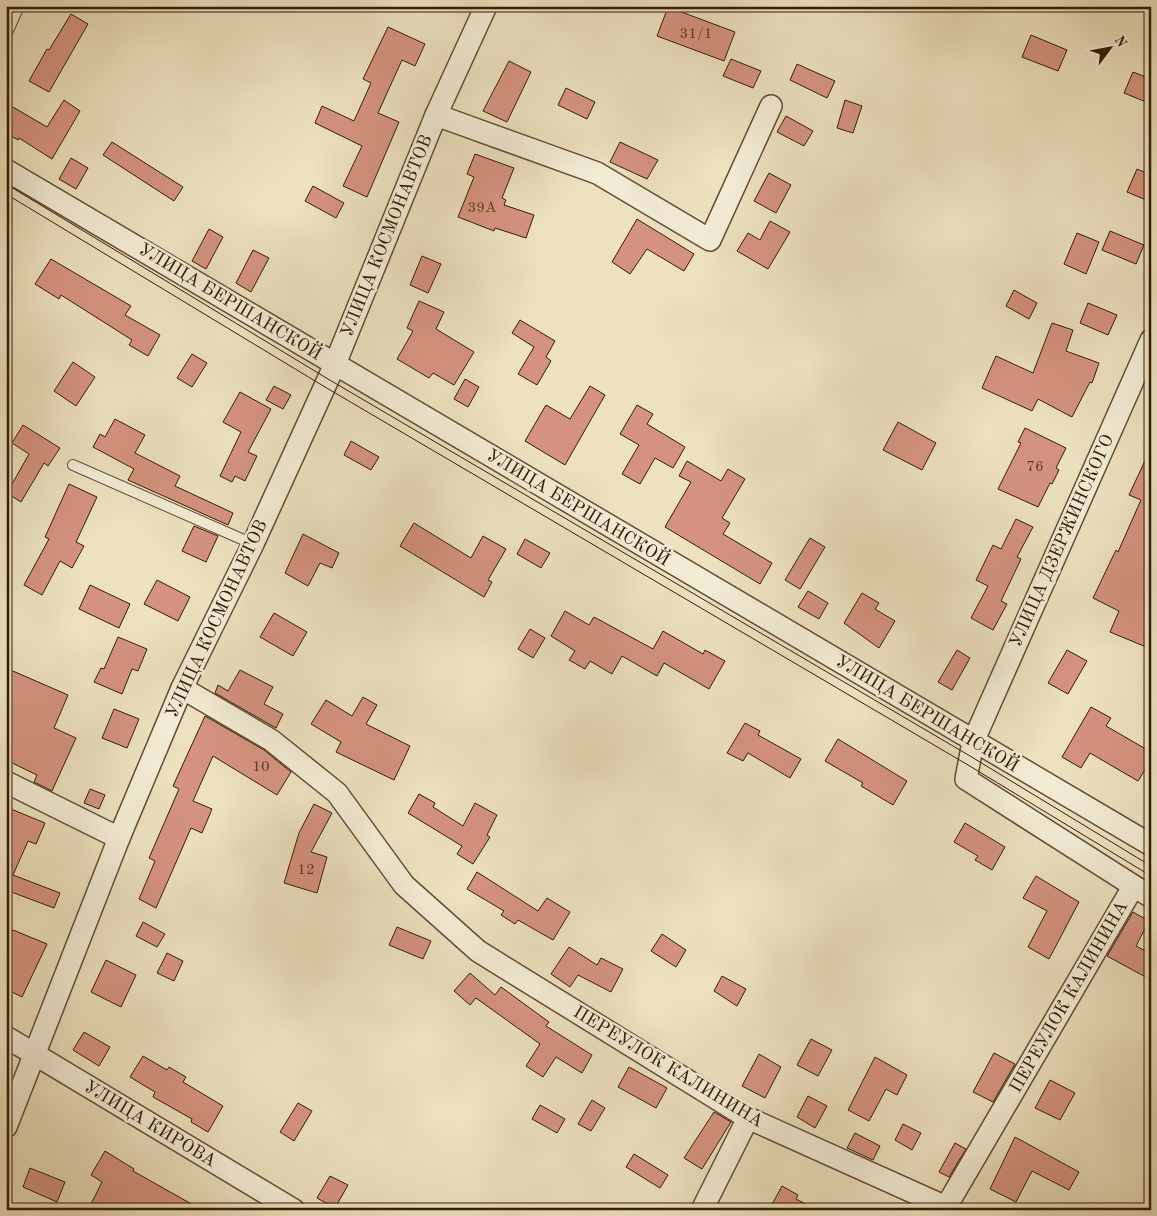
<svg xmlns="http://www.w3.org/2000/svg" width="1157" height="1216" viewBox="0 0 1157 1216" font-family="'Old Standard TT',serif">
<rect width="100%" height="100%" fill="#ede1bf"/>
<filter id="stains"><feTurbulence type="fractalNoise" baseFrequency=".004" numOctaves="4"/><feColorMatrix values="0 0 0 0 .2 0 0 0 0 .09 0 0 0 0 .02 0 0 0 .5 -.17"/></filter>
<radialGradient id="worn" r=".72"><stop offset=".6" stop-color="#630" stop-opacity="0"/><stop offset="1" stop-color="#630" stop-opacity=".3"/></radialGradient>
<g fill="#d5937f" stroke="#331c07">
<polygon points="668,7 735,32 724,61 657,36"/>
<polygon points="71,14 88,24 49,92 29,81 47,49 49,50"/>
<polygon points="388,27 425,44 415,66 402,60 378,113 399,122 367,197 343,186 362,146 315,123 322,106 354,121 371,83 363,79"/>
<polygon points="1031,35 1067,50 1058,71 1022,57"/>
<polygon points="731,59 761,71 753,88 723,76"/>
<polygon points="509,61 531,72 507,122 483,111"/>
<polygon points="797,64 835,81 827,98 790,80"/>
<polygon points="1133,72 1151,79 1151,104 1124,93"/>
<polygon points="566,88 595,102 587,119 558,105"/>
<polygon points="64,100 80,111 52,159 19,138 18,140 6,133 6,103 47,127"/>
<polygon points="845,100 862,106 853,133 837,128"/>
<polygon points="786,116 813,131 804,146 777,132"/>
<polygon points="112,142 183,187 174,201 103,155"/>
<polygon points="620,142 658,160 647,179 610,162"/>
<polygon points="475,154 514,168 502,198 506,200 504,205 534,215 526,238 495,228 494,231 458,217 474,177 467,174"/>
<polygon points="71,158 88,168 76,189 59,179"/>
<polygon points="1137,169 1151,175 1151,202 1127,192"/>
<polygon points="769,173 791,185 776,213 754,201"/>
<polygon points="313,186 344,203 336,218 305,201"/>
<polygon points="637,219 694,254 684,271 647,249 630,274 612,262"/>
<polygon points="770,221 790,232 768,269 737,251 748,233 760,240"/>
<polygon points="209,229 223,237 206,269 192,261"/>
<polygon points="1110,231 1144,245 1136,264 1102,250"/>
<polygon points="1077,233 1099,242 1086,274 1064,264"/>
<polygon points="253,250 269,258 251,292 236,283"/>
<polygon points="422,256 441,264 428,293 410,285"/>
<polygon points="51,259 131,306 125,315 160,335 148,356 129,345 132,340 61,295 59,299 35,284"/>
<polygon points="1014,290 1037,303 1029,319 1006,306"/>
<polygon points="419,301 444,312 436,329 474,352 454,385 433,373 429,378 397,359 413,331 407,328"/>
<polygon points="1088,303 1117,315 1108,335 1080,323"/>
<polygon points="520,320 555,341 546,357 551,361 537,385 518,374 534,347 512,333"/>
<polygon points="1052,323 1073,330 1066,351 1099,363 1092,383 1090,382 1072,417 1038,399 1032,411 982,388 996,356 1033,373"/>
<polygon points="192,354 207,363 192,387 177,378"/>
<polygon points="73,362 95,377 76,406 54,391"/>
<polygon points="465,379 479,387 468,407 454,399"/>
<polygon points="274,386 291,395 283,409 266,400"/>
<polygon points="590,386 605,395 565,465 525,441 546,405 570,419"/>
<polygon points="240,392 271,409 248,452 257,456 245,481 235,476 232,482 220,476 241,432 223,422"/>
<polygon points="637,405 653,414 647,424 685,447 673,468 655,458 640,484 622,474 639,445 620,434"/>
<polygon points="115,419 145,435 135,453 180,476 175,486 233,513 228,525 128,480 134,469 93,447 100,434 105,437"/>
<polygon points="898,422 936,443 922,470 883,450"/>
<polygon points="23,425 60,448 48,466 44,463 21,502 7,493 29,454 12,443"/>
<polygon points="1025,428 1066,448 1056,468 1059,470 1052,484 1050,483 1038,507 998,489 1021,443 1018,442"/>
<polygon points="351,441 379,457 371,470 344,455"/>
<polygon points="1151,448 1151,649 1110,632 1119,611 1093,598 1116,550 1118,552 1141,500 1129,495"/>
<polygon points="687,461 721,481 728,469 745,479 722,518 730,523 723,534 772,563 760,584 665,527 691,482 679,476"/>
<polygon points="69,484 97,497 76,542 84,546 72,568 60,561 42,595 24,585 49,539 45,537"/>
<polygon points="1016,519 1033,527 1017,557 1021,559 1001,601 1007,604 993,630 971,618 988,586 976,580 993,545 1001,549"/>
<polygon points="414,523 471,558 483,536 506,549 488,580 492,582 484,597 400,546"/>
<polygon points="194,526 218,536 206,562 182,551"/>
<polygon points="303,534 339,553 332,568 320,563 308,586 285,573"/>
<polygon points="810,538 825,547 800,589 785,580"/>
<polygon points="525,539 550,553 541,568 517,554"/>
<polygon points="157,580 190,597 178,621 144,604"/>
<polygon points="90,585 130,604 119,628 79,609"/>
<polygon points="808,591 828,603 819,619 798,607"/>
<polygon points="862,593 879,603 875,609 895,621 879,648 844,623"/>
<polygon points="565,611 589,625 594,617 653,649 663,631 703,654 705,650 725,661 709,689 664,663 657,676 622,656 612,674 590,661 585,669 569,660 575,651 551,636"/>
<polygon points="274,613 307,632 293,656 260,637"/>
<polygon points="530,629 545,638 533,658 518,649"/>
<polygon points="118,637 147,649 138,671 132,669 122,694 94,682 101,668 104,669"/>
<polygon points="957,650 970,658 952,690 938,682"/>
<polygon points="1067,650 1087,661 1068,694 1048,683"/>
<polygon points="6,668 68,695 54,728 76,738 52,791 34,782 37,775 6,760"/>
<polygon points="240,670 273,687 264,704 283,714 276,728 215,693 218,685 228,691"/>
<polygon points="363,697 377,705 366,724 410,746 394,780 336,752 341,742 311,724 326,700 352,716"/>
<polygon points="1091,707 1111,718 1106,726 1151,752 1151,760 1138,781 1090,753 1081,768 1062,757"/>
<polygon points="114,709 139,719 127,748 102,738"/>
<polygon points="205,716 264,750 291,772 277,795 213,756 193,801 212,809 202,833 191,828 156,908 139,899 155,861 149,858 179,789 173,786"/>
<polygon points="745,723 760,731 758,735 801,759 790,778 748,753 743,761 727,753"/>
<polygon points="838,739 907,781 893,805 861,786 863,783 825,761"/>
<polygon points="90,789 105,795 99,809 84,803"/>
<polygon points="419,794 435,803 433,807 463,826 475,803 497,815 487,835 490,837 473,864 457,854 462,846 408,813"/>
<polygon points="314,804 332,813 311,852 327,857 317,893 284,883 299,833"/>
<polygon points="6,807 45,823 36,844 28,841 13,875 60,893 54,908 6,890"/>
<polygon points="965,823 1005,847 992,870 975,860 978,856 954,842"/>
<polygon points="477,872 538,911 547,898 570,912 553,940 518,920 515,924 501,915 504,911 467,889"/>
<polygon points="1036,876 1079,902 1049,959 1028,947 1047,911 1023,898"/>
<polygon points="1133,912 1149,921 1136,946 1151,954 1151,980 1107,956"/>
<polygon points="143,922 165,934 157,947 136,936"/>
<polygon points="397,927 431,941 423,959 389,945"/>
<polygon points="13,930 47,944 22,997 6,989 6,946"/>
<polygon points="662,934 686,950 676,967 651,951"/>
<polygon points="569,947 597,965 601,958 623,969 611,992 578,975 570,987 551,974"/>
<polygon points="167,953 183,961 174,981 157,973"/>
<polygon points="106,960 136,975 121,1007 91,992"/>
<polygon points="470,973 495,995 501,987 549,1022 546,1026 592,1055 582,1073 556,1057 543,1077 526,1066 540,1044 476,998 470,1005 454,991"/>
<polygon points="722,976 746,989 737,1006 714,991"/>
<polygon points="84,1032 110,1047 99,1066 73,1050"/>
<polygon points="811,1039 832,1050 818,1076 797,1065"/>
<polygon points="994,1053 1015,1064 993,1102 973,1092"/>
<polygon points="759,1054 781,1067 765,1098 742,1086"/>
<polygon points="143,1056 167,1070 169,1067 186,1077 183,1082 223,1106 208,1132 191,1122 192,1119 153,1097 155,1092 130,1077"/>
<polygon points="875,1057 907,1075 897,1095 886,1089 869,1121 848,1110"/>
<polygon points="629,1067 667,1088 656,1108 618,1087"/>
<polygon points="1050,1080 1075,1093 1060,1120 1035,1108"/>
<polygon points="808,1096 827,1106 815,1128 797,1117"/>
<polygon points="592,1100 605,1108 591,1131 578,1124"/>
<polygon points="298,1103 312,1111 294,1141 280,1132"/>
<polygon points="540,1105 565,1119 557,1133 532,1119"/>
<polygon points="714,1112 731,1122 702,1169 684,1158"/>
<polygon points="903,1124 921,1133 912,1150 895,1140"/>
<polygon points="855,1133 880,1146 873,1160 847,1148"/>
<polygon points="1015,1137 1079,1172 1069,1190 1032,1171 1016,1202 990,1189"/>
<polygon points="955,1143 966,1149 949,1177 939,1172"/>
<polygon points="105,1151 134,1169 133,1171 202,1210 88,1210 102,1182 91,1175"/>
<polygon points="634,1154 668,1175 660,1188 626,1167"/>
<polygon points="30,1168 65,1182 57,1202 23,1187"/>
<polygon points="330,1176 348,1185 335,1208 317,1198"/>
<polygon points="782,1186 798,1195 796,1199 817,1210 769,1210"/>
</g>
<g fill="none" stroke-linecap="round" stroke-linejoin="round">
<defs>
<g id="service">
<polyline points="6,35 19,6"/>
<polyline points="73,465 253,544"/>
</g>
<g id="minor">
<polyline points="436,115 597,173 710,240 771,106"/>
<polyline points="6,170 1151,845"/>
<polyline points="1151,340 973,742 966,779 1151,897"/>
<polyline points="182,688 271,740 337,793 404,885 478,951 748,1118 946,1207 1133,887"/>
<polyline points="6,782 119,838"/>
<polyline points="6,1037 294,1210"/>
<polyline points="6,1127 119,838 182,688 253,544 335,364 436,115 486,6"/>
<polyline points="702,1210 748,1118"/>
</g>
</defs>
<use href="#service" stroke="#624d35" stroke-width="12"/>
<use href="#minor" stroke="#624d35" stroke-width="24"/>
<use href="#service" stroke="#f3ecd5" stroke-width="10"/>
<use href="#minor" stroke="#f3ecd5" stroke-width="21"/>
<g stroke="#331c07" stroke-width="1">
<polyline points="6,184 328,379 970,756 1151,866"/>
<polyline points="6,194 325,387 968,765 1151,876"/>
</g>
</g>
<g text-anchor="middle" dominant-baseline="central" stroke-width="5" stroke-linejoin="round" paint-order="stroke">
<g font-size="15" fill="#5c3a25">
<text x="696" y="34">31/1</text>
<text x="482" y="208">39А</text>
<text x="1035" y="467">76</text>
<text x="261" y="767">10</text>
<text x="306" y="870">12</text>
</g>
<g font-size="18" fill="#331c07" stroke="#f3ecd5">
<text transform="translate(387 236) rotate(-68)">УЛИЦА КОСМОНАВТОВ</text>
<text transform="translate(230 302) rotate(31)">УЛИЦА БЕРШАНСКОЙ</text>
<text transform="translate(578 508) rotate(31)">УЛИЦА БЕРШАНСКОЙ</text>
<text transform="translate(1062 541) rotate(-66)">УЛИЦА ДЗЕРЖИНСКОГО</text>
<text transform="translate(217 619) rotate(-65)">УЛИЦА КОСМОНАВТОВ</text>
<text transform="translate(927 714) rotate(31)">УЛИЦА БЕРШАНСКОЙ</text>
<text transform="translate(1069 997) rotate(-60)">ПЕРЕУЛОК КАЛИНИНА</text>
<text transform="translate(668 1067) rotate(31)">ПЕРЕУЛОК КАЛИНИНА</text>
<text transform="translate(150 1124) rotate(31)">УЛИЦА КИРОВА</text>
</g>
</g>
<rect width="1157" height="1216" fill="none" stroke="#ede1bf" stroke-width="25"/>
<rect x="8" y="8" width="1142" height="1201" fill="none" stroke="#331c07" stroke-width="2.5"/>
<rect x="12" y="12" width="1132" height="1191" fill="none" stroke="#331c07"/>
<g transform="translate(1110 48) rotate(58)" stroke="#f3ecd5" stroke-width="4" paint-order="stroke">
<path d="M0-4L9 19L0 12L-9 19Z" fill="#331c07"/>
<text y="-8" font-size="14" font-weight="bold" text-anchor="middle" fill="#331c07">N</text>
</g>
<rect width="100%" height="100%" filter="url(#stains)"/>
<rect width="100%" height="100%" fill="url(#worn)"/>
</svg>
